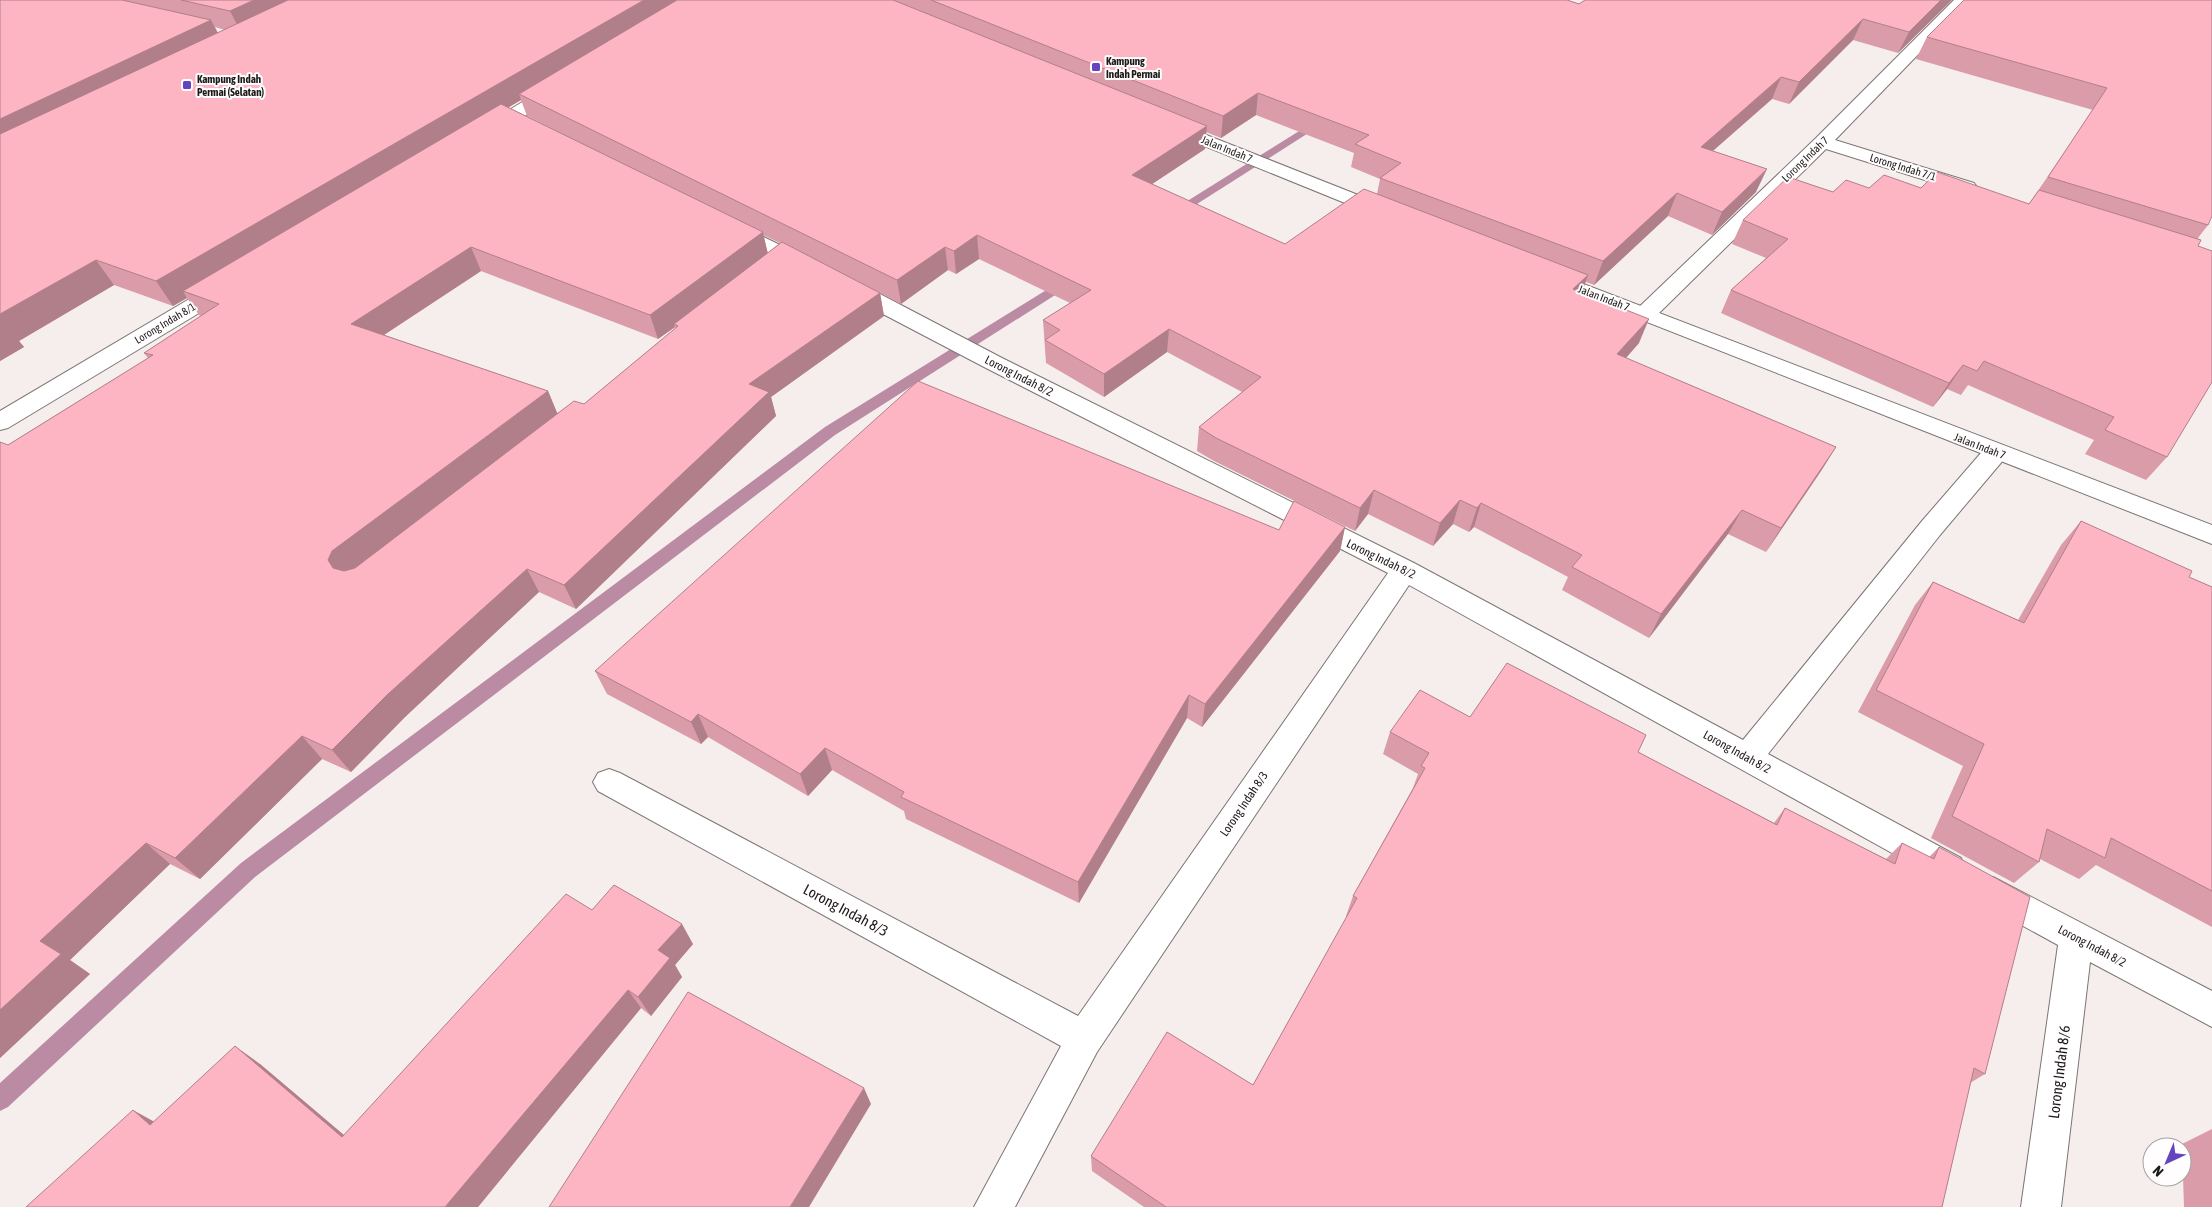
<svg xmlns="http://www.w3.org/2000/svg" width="2212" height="1207" viewBox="0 0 2212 1207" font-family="'Asap Condensed',sans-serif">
<rect width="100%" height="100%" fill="#f6eeed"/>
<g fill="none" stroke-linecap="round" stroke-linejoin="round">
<g fill="#ba8ba3" fill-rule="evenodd">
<polygon points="1320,118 1324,119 1326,121 1324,123 1175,218 1167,218 1165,215"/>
<polygon points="1069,276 1074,277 1076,280 1074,283 835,435 255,877 8,1107 0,1111 0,1083 241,863 825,427"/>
</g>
<defs>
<g id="street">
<polygon points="1954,0 1971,0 1835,140 1974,183 1977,187 1974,191 1967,193 1960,191 1826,149 1653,319 1645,321 1637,319 1634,314 1637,309 1816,138"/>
<polygon points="556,84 562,85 565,89 562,93 492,136 486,137 480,136 477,132 480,128 550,85"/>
<polygon points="733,222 813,261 816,265 813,269 806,271 799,269 726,232 723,228 726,224"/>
<polygon points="226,281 234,282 237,287 234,292 8,428 0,430 0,411 218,282"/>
<polygon points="849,281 857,282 1002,358 1414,563 1743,740 1922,521 1987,446 1996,444 2005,446 2008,452 2005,458 1940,535 1768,754 1961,858 1965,868 1961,878 1949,883 1937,878 1409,585 1097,1052 1015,1207 974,1207 1061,1046 598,791 593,782 598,773 609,769 620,773 1078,1016 1388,573 986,368 841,292 838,287 841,282"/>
<polygon points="1993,877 2212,991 2212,1027 2090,962 2061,1207 2021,1207 2058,945 1981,903 1976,892 1981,881"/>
</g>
<g id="secondary">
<polygon points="1171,121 1391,208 1394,212 1391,216 1384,218 1377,216 1165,130 1162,126 1165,122"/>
<polygon points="1547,270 2212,525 2212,544 1540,280 1536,276 1540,272"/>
</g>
</defs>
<use href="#street" stroke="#7c7574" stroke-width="2"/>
<use href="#secondary" stroke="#7c7574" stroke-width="2"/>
<use href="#street" fill="#fff" fill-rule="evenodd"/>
<use href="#secondary" fill="#fff" fill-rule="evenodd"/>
</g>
<g fill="#da9ca9" fill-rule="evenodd">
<path d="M0,0h1567l12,4 6,-4h367l-54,53 -45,-13 -64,64 -17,-5 -59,52 43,41 -44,43 -44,-19 -74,69 -8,-3 -4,10 57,51 -13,15 210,89 -15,24 -55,81 -38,-18 -79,104 -87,-48 6,-13 -94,-50 -5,5 -16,-8 -20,22 -65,-32 -13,17 -141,-70 -17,-10 2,-24 43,-35 -75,-40 -63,45 -58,-34 -3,-43 27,-17 -91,-44 -23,15 -8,-4 -47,34 -21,-11 4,23 -113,81 5,19 -200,193 -37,-17 -134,125 -54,55 -29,-13 -122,120 -30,-15 -100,96 20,14 -90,84 8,-613 140,-87 -4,-5 57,-37 -2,-1 -12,-17 -14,8 -59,-21 -95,56 5,6 -24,14zM215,27l10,3 -7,3zM521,100l6,16 42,21 -61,-30zM1256,115l98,38 -3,14 29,12 -3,15 -92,50 -133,-60 53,-35 1,-17 15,6zM763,235l17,8 -12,10zM481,271l177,68 17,-12v2l-91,75 -27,9 -9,-22 -164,-56z"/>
<polygon points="2212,0 2208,225 2198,238 2198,246 2167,457 2146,480 2085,454 2094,440 1968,385 1961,395 1947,389 1933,407 1721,313 1731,290 1766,258 1732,244 1743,220 1833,192 1869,188 1921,188 2029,204 2093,110 1916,59 1927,37"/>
<polygon points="2081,521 2189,577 2212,587 2212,927 2096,865 2079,879 2040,859 2039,862 2014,883 1931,838 1963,766 1858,712 1915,605 1933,582 2018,620 2061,545"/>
<polygon points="1345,527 1340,551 1202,727 1187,718 1079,903 906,819 904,811 832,770 808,796 708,737 701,744 607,694 595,671 1279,530"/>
<polygon points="1470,717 1638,752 1774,823 1785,808 1886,859 1902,843 1929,857 1939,847 1985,1074 1970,1083 1942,1207 1144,1207 1092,1171 1091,1156 1253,1085 1347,917 1346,916 1353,896 1413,788 1418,774 1383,754 1390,732"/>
<polygon points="592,910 693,944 675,965 682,977 651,1016 641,1008 478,1207 154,1122 260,1064 344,1135"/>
<polygon points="2212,1129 2212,1207 2184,1207 2182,1144"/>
</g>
<g fill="#b17f89">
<polygon points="254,0 312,0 242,34 230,11"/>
<polygon points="644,0 687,0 519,94 521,100 192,295 183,291 187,298 173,306 156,281"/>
<polygon points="1941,0 1952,0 1898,53 1909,32"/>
<polygon points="1863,19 1853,40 1789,104 1799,82"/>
<polygon points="211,20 223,43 0,151 0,119"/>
<polygon points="1781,77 1772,99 1692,169 1701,147"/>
<polygon points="1258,93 1256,115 1221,138 1223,116"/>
<polygon points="1207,126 1205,149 1131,198 1132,175"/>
<polygon points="1767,169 1756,192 1712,235 1722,212"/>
<polygon points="1677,193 1668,216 1594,285 1603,261"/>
<polygon points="763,232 768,255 674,324 675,327 658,339 650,315"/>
<polygon points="977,235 979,259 956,274 954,251"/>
<polygon points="471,247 481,271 364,348 351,324"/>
<polygon points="945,247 948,270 901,304 897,280"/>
<polygon points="96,260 114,285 19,341 24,347 0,361 0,314"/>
<polygon points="1588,275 1580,298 1573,289"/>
<polygon points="880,293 884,316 771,397 776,416 576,609 564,585 749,384"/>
<polygon points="1649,319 1639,343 1608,378 1617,354"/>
<polygon points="1169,329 1167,352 1104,397 1104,374"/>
<polygon points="1963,365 1947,389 1933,407 1949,383"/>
<polygon points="548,391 558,415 349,592 328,560 332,551"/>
<polygon points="1836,447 1821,471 1766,552 1781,528"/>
<polygon points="1374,490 1368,514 1355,531 1360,508"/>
<polygon points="1460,500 1453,524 1433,546 1440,523"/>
<polygon points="1481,503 1474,527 1469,532 1477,508"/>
<polygon points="1742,510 1728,534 1649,638 1661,614"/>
<polygon points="1345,527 1340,551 1202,727 1205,704"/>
<polygon points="527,569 539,592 405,717 351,772 332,750 388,694"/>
<polygon points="1189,695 1187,718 1079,903 1078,882"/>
<polygon points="698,714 708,737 701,744 691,722"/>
<polygon points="302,736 322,759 200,879 175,858"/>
<polygon points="825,748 832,770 808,796 800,774"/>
<polygon points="146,843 170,864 70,960 90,974 0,1058 0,1010 40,941"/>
<polygon points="682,924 693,944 675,965 682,977 651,1016 638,997 658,950"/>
<polygon points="628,990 641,1008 478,1207 445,1207"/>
<polygon points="235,1046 260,1064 365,1153 342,1137"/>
<polygon points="864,1088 871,1104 809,1207 790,1207"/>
<polygon points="133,1110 162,1126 150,1125"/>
</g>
<g fill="#fdb5c4" stroke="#b17f89">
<polygon points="0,0 122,0 211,20 0,119"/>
<polygon points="181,0 254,0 230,11"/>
<polygon points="288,0 644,0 156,281 96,260 0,314 0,134"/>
<polygon points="677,0 893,0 1207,126 1132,175 1285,244 1364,189 1588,275 1573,289 1649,319 1617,354 1836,447 1781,528 1742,510 1661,614 1572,567 1582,555 1481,503 1477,508 1460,500 1440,523 1374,490 1360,508 1216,438 1199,427 1261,377 1169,329 1104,374 1045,340 1060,330 1043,320 1091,290 977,235 954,251 945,247 897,280 519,94"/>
<polygon points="931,0 1567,0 1579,4 1585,0 1941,0 1909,32 1863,19 1799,82 1781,77 1701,147 1767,169 1722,212 1677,193 1603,261 1380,178 1401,163 1355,144 1369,135 1258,93 1223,116"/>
<polygon points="1964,0 2212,0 2212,216 2208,225 2048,177 2107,88 1927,37"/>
<polygon points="501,104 763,232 650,315 471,247 351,324 548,391 332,551 328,560 333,568 344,571 355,568 574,401 584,404 678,326 674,324 782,242 880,293 749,384 769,392 564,585 527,569 388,694 332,750 302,736 175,858 146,843 40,941 61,954 0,1010 0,442 8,445 153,355 144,353 219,304 183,291"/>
<polygon points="1937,172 2029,204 2039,190 2201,240 2198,246 2212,251 2212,382 2167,457 2105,430 2114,417 1984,361 1977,371 1963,365 1949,383 1731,290 1788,239 1743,220 1788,177 1833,192 1846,180 1869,188 1884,175 1921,188"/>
<polygon points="918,381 1279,530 1294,501 1345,527 1205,704 1189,695 1078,882 901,797 904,792 825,748 800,774 698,714 691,722 595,671"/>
<polygon points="2081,521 2192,571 2189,577 2212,587 2212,891 2111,838 2105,858 2047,829 2039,862 1952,816 1984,744 1876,690 1933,582 2024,623"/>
<polygon points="1507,663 1646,735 1638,752 1777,825 1785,808 1895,864 1902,843 1934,859 1939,847 2030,897 1985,1074 1974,1068 1942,1207 1166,1207 1091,1156 1167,1032 1253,1085 1357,898 1353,896 1425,768 1421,766 1429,753 1390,732 1420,690 1470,717"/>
<polygon points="614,885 682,924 658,950 670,958 638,997 628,990 445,1207 26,1207 133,1110 150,1125 235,1046 342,1137 566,894 592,910"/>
<polygon points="688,992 864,1088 790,1207 549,1207"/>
</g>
<g fill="#6445be" stroke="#fffdfd" stroke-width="2">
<rect x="1091" y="62" width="10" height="10" rx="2.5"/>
<rect x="182" y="80" width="10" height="10" rx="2.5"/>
</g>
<g text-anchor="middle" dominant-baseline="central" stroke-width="4" stroke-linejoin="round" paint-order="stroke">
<g font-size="11" font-weight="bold" fill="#1c1919" stroke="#fffdfd" text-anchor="start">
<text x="1106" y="61">Kampung<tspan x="1106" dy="13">Indah Permai</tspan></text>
<text x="197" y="79">Kampung Indah<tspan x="197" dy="13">Permai (Selatan)</tspan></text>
</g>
<g font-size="11" fill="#1c1919" stroke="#fffdfd">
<text transform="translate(1227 149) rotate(22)">Jalan Indah 7</text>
<text transform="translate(1805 159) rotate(-44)">Lorong Indah 7</text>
<text transform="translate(1903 167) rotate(17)">Lorong Indah 7/1</text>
<text transform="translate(1604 298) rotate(21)">Jalan Indah 7</text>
<text transform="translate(165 323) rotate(-31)">Lorong Indah 8/1</text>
<text transform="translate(1980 446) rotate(21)">Jalan Indah 7</text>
</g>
<g font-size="12" fill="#1c1919" stroke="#fffdfd">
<text transform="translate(1019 376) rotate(27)">Lorong Indah 8/2</text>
<text transform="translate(1381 559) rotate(26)">Lorong Indah 8/2</text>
<text transform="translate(1737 752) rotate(29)">Lorong Indah 8/2</text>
<text transform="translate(1244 804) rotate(-56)">Lorong Indah 8/3</text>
<text transform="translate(2092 946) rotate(28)">Lorong Indah 8/2</text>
</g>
<g font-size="15" fill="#1c1919" stroke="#fffdfd">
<text transform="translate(846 910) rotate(28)">Lorong Indah 8/3</text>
<text transform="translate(2059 1072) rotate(-83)">Lorong Indah 8/6</text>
</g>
</g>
<g transform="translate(2167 1162) rotate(224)"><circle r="24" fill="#fffdfd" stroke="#a4a2a2"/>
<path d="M0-4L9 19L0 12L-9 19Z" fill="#6445be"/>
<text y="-8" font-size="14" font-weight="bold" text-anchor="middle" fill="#1c1919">N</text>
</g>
</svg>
